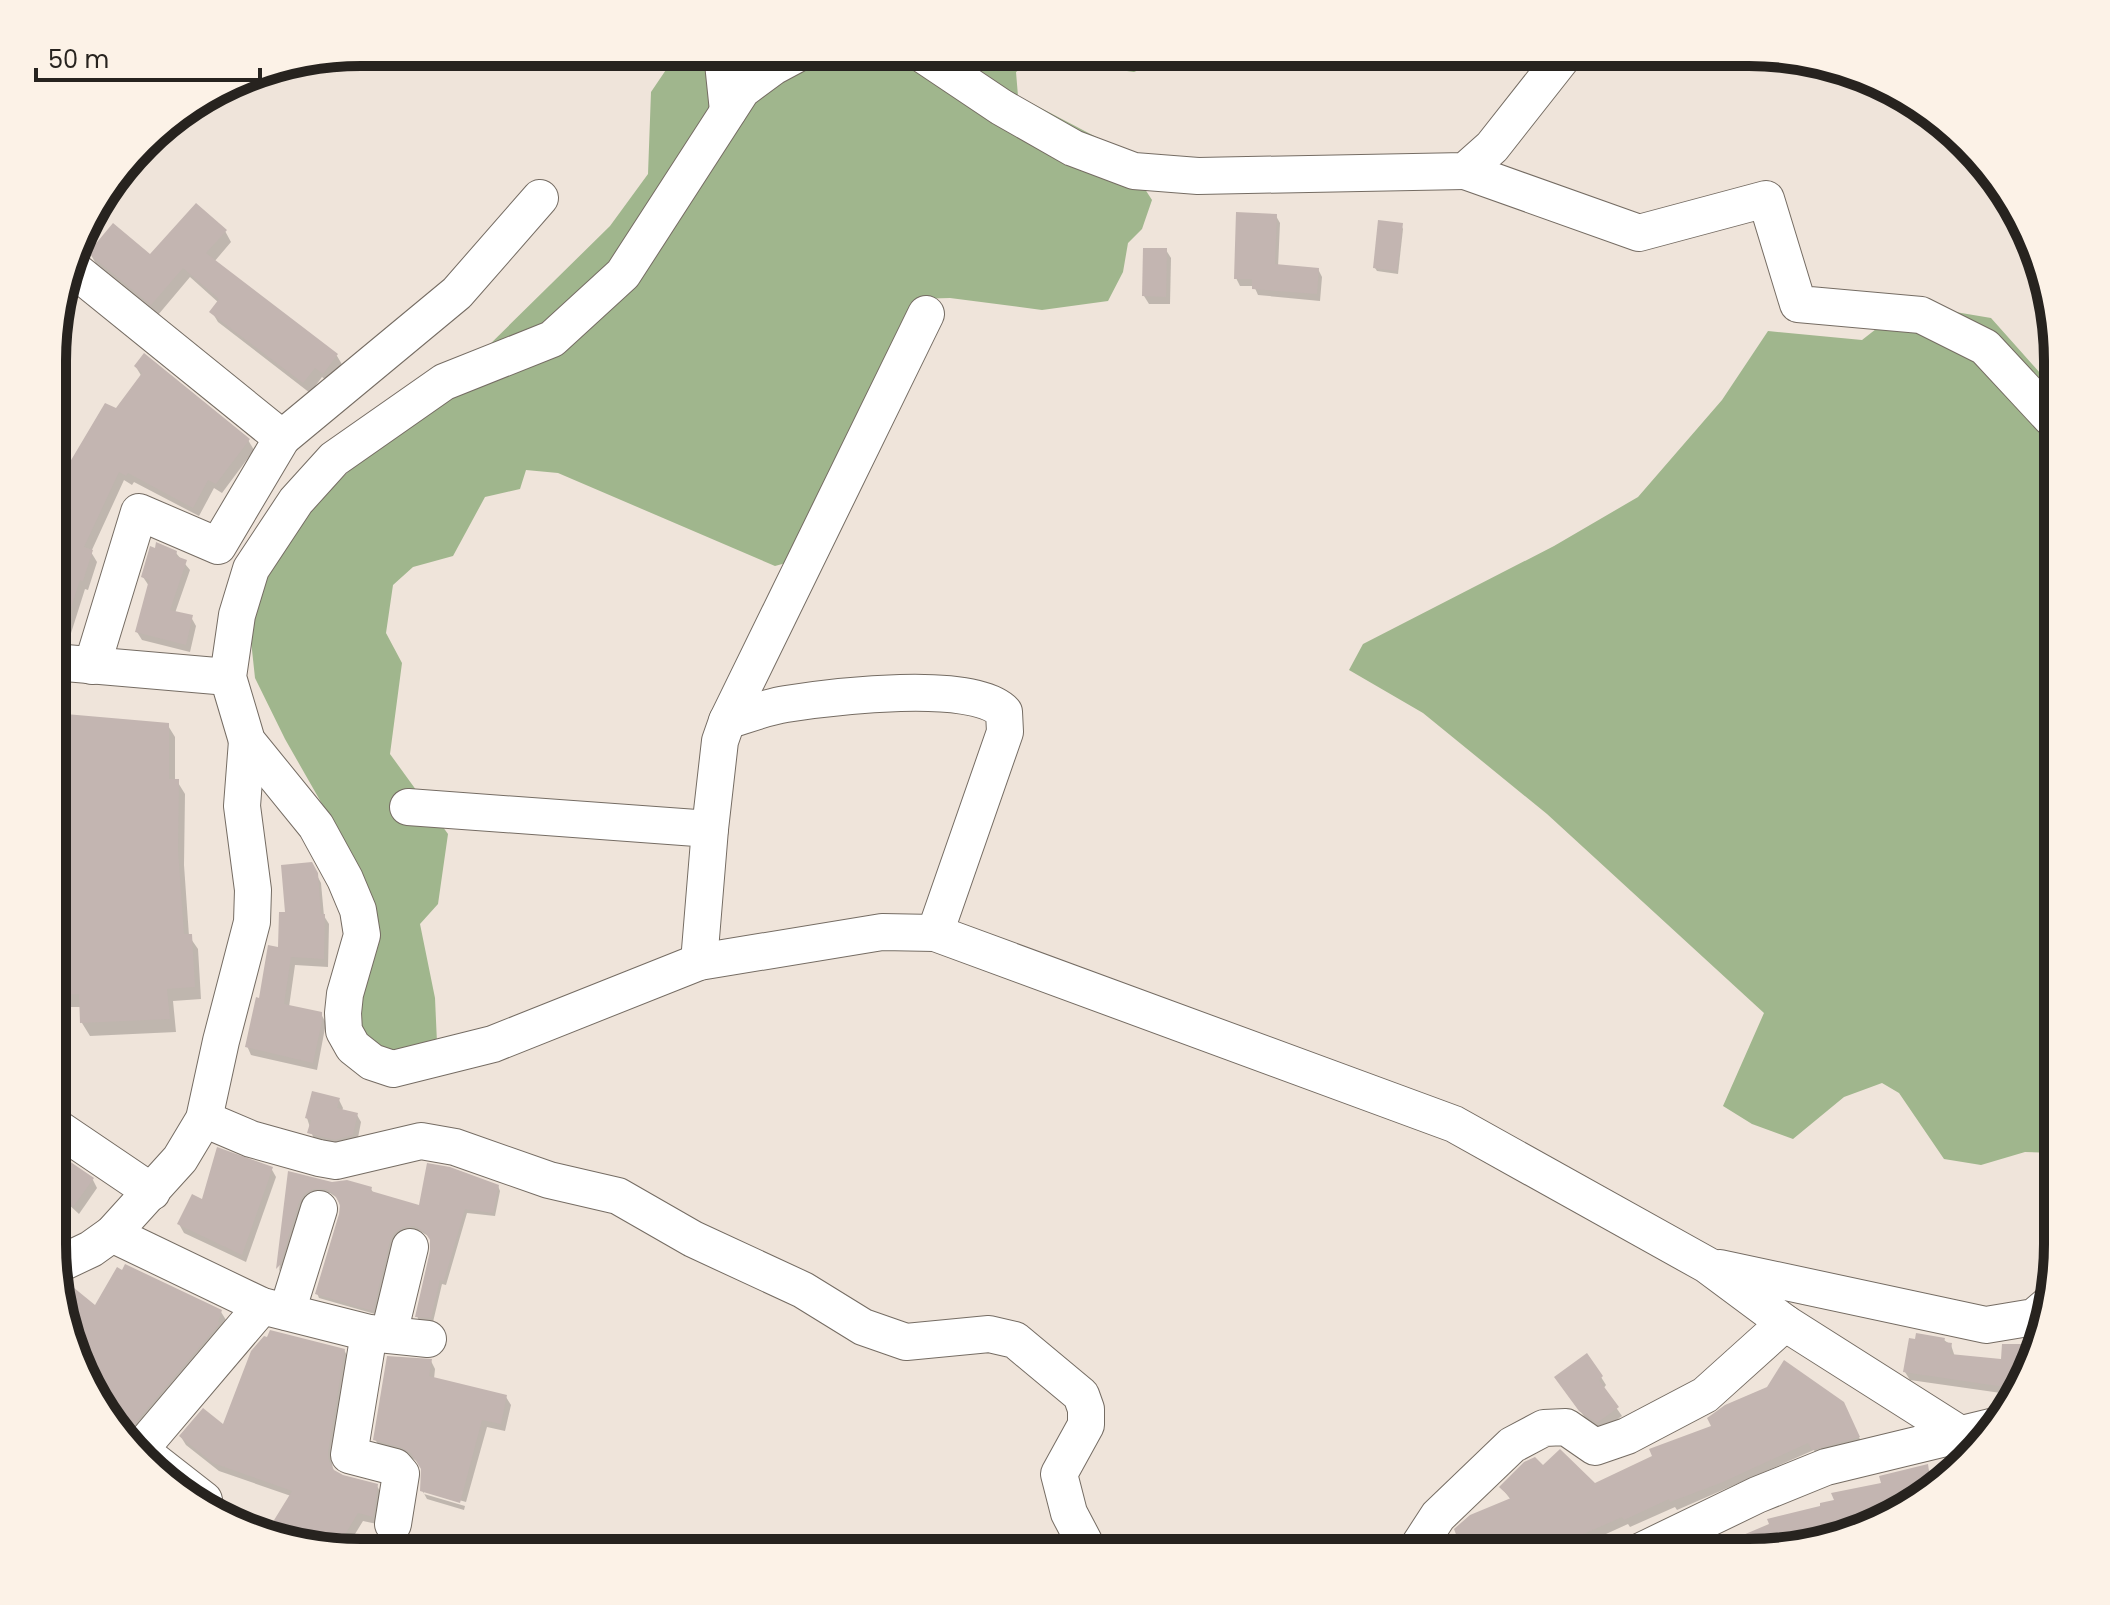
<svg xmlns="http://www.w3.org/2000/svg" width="2110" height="1605" viewBox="0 0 2110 1605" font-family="Poppins,sans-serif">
<rect width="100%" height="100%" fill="#efe4da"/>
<g fill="#a0b68d">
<polygon points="678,52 1182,52 1134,72 1034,58 1016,72 1018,96 1119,149 1152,200 1142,229 1128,243 1123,272 1108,301 1042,310 950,298 916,299 858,423 845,438 829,485 793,561 775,566 558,473 526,470 520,489 485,497 453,556 413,567 393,585 386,633 402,663 390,754 448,834 438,904 420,924 435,998 437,1043 426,1054 377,1051 355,1021 342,839 285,739 255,678 249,622 265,563 331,489 377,443 424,409 610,226 648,174 651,92"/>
<polygon points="1908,304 1991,318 2058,393 2057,1153 2025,1152 1981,1165 1944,1159 1899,1093 1882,1083 1844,1097 1793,1139 1752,1124 1723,1106 1764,1013 1547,814 1423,713 1349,670 1363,644 1554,546 1638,497 1722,400 1768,331 1862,340"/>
</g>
<g fill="#0003">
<polygon points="1276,216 1280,223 1278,267 1318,269 1322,277 1320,301 1258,295 1254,286 1240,286 1236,278"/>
<polygon points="1401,225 1403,229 1398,274 1377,271 1375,268"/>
<polygon points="225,231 231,242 214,262 337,356 343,366 330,383 322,377 310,393 218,322 212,312 219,303 190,277 158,315 96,264 90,253 151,257"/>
<polygon points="1166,250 1171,258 1170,304 1149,304 1144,296"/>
<polygon points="136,367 248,440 254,450 222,493 214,488 199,516 134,482 132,485 124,480 91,552 97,562 88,590 85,589 66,649 54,645 54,471 64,474 116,411 142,377"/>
<polygon points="176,553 190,570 175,613 191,617 196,626 190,652 142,640 137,632 149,586 143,577"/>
<polygon points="54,715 167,724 175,737 175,781 177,781 185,794 184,865 189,936 198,949 201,999 173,1001 176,1032 90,1036 82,1023 82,1007 68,1007 61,995 58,943 53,944 54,858 59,858 60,766 54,765"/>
<polygon points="311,864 321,883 324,916 329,924 328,967 295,965 289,1007 321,1014 326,1023 317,1070 251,1055 247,1046 280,949 287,915"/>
<polygon points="339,1100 343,1108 342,1111 357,1115 361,1122 357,1143 340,1146 314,1140 307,1118"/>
<polygon points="53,1153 93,1180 97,1188 79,1214 53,1190"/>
<polygon points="271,1168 276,1177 246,1262 184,1233 179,1224 203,1201"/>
<polygon points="290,1174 332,1184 371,1189 374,1194 420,1207 498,1186 500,1191 495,1216 467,1213 446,1285 442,1284 433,1322 419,1321 417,1316 433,1251 430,1237 418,1230 406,1231 396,1238 391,1247 375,1314 319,1298 317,1293 341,1215 339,1199 330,1193 317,1193 279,1272"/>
<polygon points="68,1285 95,1308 221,1312 226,1320 222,1330 130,1441 84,1381 59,1289"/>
<polygon points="1944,1340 1951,1345 1955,1357 2003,1361 2038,1345 2034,1363 2015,1395 1910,1380 1905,1372"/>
<polygon points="344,1350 349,1359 332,1461 333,1471 342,1477 377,1486 382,1495 377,1524 363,1521 344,1552 341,1552 288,1540 278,1534 273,1525 291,1496 219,1471 186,1445 181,1437 224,1428"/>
<polygon points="431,1361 435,1369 434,1379 506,1397 511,1405 505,1431 487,1427 466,1502 424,1490 424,1494 465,1506 464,1510 427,1499 422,1490 423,1470 418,1462 407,1455 380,1448 375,1439"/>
<polygon points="1601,1377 1606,1385 1603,1389 1622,1416 1602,1430 1586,1419 1562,1386"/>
<polygon points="1848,1413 1863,1446 1818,1458 1814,1450 1677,1510 1675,1507 1630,1527 1628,1524 1564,1553 1466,1553 1511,1500 1501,1487 1543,1468 1594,1486"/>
<polygon points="1927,1466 1934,1484 1885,1521 1741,1553 1823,1507"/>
</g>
<g fill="#c3b5b1">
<polygon points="196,203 227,230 206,253 338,354 323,374 315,368 303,383 209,312 219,299 183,268 151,305 88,253 113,223 150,254"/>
<polygon points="1236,212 1277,214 1275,264 1319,268 1317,294 1252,289 1252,279 1234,279"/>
<polygon points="1378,220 1403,223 1397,271 1373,268"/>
<polygon points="1143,248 1167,248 1166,297 1142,296"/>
<polygon points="144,353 250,439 216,484 208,480 193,508 128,473 126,476 119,472 84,547 93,550 83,581 80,580 60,641 54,641 54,469 64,472 105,403 116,408 142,373 134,366"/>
<polygon points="156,542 177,551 176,556 187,560 170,610 193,615 186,645 135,632 149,580 141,577 150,546 155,548"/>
<polygon points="54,713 169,723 169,779 179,779 178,850 184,934 192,934 195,987 167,989 170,1019 80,1023 79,994 59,995 53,930 58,754 54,754"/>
<polygon points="312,862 318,873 321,914 325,914 324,959 291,957 284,1004 322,1012 322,1021 313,1063 245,1047 256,997 259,998 268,945 278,947 279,912 285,912 281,865"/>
<polygon points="312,1091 340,1098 337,1108 358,1113 353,1135 335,1140 307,1133 311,1120 305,1118"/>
<polygon points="217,1147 273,1167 242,1255 177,1224 192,1194 202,1199"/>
<polygon points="53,1150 94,1178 73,1207 62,1199 59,1192 53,1200"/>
<polygon points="427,1163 450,1167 499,1185 493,1213 465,1209 444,1281 440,1280 431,1318 415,1317 430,1251 430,1240 425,1232 414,1226 403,1227 394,1233 390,1241 373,1311 315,1294 339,1214 340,1205 335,1195 326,1189 314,1189 305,1193 299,1202 280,1265 276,1269 288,1171 332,1182 347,1180 372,1187 371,1191 419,1205"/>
<polygon points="125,1264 222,1310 218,1322 220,1323 125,1435 84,1381 59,1287 68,1283 95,1305 117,1267 122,1270"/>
<polygon points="270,1330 345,1349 328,1452 329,1461 334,1470 343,1475 378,1484 373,1517 358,1513 335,1551 299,1543 271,1525 292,1491 213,1463 179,1436 203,1408 223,1424 251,1351 264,1336 267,1337"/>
<polygon points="1916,1333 1945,1338 1944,1342 1952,1343 1950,1354 2001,1359 2002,1344 2039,1344 2034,1363 2018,1389 1903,1372 1909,1338 1915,1339"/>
<polygon points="1587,1353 1603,1376 1599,1380 1619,1407 1597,1423 1579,1411 1554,1377"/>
<polygon points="387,1356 432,1359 429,1376 507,1395 501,1424 482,1420 460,1503 420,1491 421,1469 411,1453 400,1447 373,1440"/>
<polygon points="1784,1360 1844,1402 1860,1437 1812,1450 1808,1443 1723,1482 1670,1502 1669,1499 1624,1520 1622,1517 1541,1553 1463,1553 1454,1529 1470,1515 1511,1498 1499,1487 1524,1462 1535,1457 1543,1465 1560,1449 1595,1483 1652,1456 1649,1449 1711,1426 1707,1418 1725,1405 1767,1387"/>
<polygon points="1928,1464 1931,1486 1885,1521 1749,1553 1712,1553 1710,1549 1769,1524 1767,1519 1820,1506 1820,1503 1834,1500 1831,1493 1881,1483 1879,1476"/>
</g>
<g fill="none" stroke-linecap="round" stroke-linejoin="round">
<defs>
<g id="minor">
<polyline points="801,52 773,67 742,90 623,274 552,339 444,382 334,459 296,501 251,569 237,615 228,677 247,741 316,826 345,879 358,910 362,935 345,994 343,1013 344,1031 353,1047 372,1062 393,1069 493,1044 699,962 882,932 935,933 1454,1124 1707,1265 1785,1323 1982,1448"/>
<polyline points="919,52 1001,107 1073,148 1134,171 1198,176 1465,171 1492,147 1566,53"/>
<polyline points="728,111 723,63 731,52"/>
<polyline points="1465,171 1639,233 1766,199 1798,304 1921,315 1985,347 2051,418 2058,421"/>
<polyline points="72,268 282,438 218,546 139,512 92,666"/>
<polyline points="282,438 457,293 540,198"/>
<polyline points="54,662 228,677"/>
<polyline points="727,721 926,314"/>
<polyline points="408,807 710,829 699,962"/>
<path d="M710,829l10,-88 7,-20c19,-6 39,-14 59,-17 45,-7 187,-25 218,8l1,20 -70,201"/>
<polyline points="204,1119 251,1139 319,1158 336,1161 421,1141 455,1147 549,1180 618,1196 693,1239 803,1290 863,1327 906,1342 989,1334 1015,1340 1081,1395 1086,1409 1086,1425 1059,1474 1069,1513 1090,1553"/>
<polyline points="53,1125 152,1192"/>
<polyline points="112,1234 262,1306 369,1333 428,1339"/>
<polyline points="53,1267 91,1249 112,1234 180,1159 204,1119 221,1041 252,922 253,890 242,806 247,741"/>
<polyline points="1720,1268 1986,1325 2034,1317 2048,1305"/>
<polyline points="287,1312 319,1209"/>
<polyline points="369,1333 349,1455 395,1467 401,1474 393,1524"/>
<polyline points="389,1334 410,1247"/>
<polyline points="140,1450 204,1500"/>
<polyline points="138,1452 262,1306"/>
<polyline points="1414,1553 1438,1516 1512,1445 1544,1428 1566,1427 1595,1447 1627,1436 1705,1395 1785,1323"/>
<polyline points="1637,1553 1757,1495 1826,1467 1995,1426"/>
</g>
</defs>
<use href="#minor" stroke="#756c63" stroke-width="38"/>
<use href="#minor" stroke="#fff" stroke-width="36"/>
</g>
<path d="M0 0H2110V1605H0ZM361 66H1749A295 295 0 0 1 2044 361V1244A295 295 0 0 1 1749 1539H361A295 295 0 0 1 66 1244V361A295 295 0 0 1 361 66Z" fill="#fcf2e7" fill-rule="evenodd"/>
<path fill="none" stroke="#27231f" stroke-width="10" d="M361 66H1749A295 295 0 0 1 2044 361V1244A295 295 0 0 1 1749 1539H361A295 295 0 0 1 66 1244V361A295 295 0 0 1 361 66Z"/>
<path d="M36 68v12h224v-12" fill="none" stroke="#27231f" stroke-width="4"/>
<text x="48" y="68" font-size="24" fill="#27231f" stroke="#fcf2e7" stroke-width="6" paint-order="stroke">50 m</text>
</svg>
